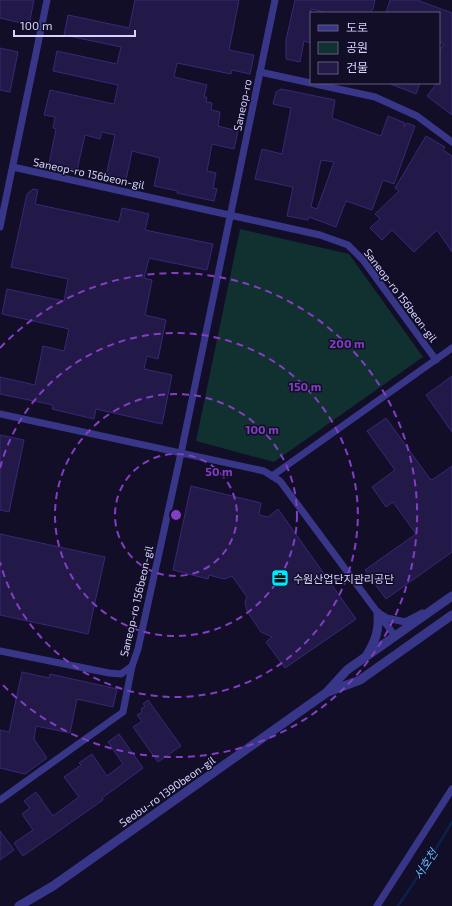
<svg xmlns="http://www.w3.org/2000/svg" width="452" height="906" viewBox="0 0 452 906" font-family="'Exo 2','Noto Sans KR',sans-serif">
<rect width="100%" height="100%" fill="#120e27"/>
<polygon fill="#10312f" points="240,229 349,254 423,357 274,462 196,441"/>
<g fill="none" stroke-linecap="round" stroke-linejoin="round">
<polyline stroke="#09224a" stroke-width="2.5" points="398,906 431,857 452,822"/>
</g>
<g fill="#221949" stroke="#372976" fill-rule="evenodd">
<polygon points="0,0 34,0 29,25 0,18"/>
<polygon points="135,0 239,0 229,50 254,55 250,74 232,70 231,74 177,63 174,77 207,85 204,97 207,97 206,102 212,103 211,110 220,112 218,126 238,131 234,149 212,144 207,171 216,173 213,188 217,189 214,201 177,193 178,191 154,186 160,158 132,151 126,180 106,176 115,135 102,132 100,139 85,135 77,170 49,164 56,129 53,128 55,117 44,115 50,90 114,104 118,85 53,71 57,51 117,64 121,47 64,35 68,15 129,28"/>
<polygon points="295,0 375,0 373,9 370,13 328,13 311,9 311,43 304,41 300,62 286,59 286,40"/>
<polygon points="390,0 417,0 452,13 452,115 427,96 437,83 439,83 439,51 444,44 439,42 439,13 386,13"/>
<polygon points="0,48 18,52 10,92 0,90"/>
<polygon points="388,83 420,83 416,94"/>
<path d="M281,89l54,11 -3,18 49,18 7,-20 17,7 -1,4 3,-4 8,3 -21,58 -11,-4 -11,30 -26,-9 -10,26 -27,-10 -1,3 -21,-4 6,-29 -38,-8 7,-30 20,5 9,-46 -18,-4 3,-12zM321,160l13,2 -17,47 -6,-2z"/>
<polygon points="426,136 445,147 443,150 452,156 452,252 437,230 414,252 392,230 382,240 370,228 380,219 375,214 399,191 395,188"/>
<polygon points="33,189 38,190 35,204 119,222 122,208 149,214 145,230 213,244 207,270 149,258 144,278 152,280 145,315 166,320 158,359 147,356 144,369 172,375 162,424 96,409 94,419 52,409 53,405 0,394 0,377 35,385 43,346 64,351 69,329 2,314 7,289 64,301 68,279 11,267 27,194"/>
<polygon points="452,376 452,432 426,395"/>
<polygon points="386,418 430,479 431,479 432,480 452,466 452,552 386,599 365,570 416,534 393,502 386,507 372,487 395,470 367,431"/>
<polygon points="0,435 24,440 9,512 0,510"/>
<polygon points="191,486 261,503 259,515 268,517 278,509 356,619 285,668 266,642 272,637 261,632 247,611 245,602 247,597 232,576 224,579 209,575 208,579 173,570"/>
<polygon points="0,534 105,557 88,634 0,615"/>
<polygon points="22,672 49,678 50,674 117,689 113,707 77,699 70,733 36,726 34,739 47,758 25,774 0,768 0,730 9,732"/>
<polygon points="148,700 181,746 158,762 133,727 142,721 137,715 142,712 141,709 145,706 143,704"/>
<polygon points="119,734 143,768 102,798 103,800 23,856 14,843 33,830 22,814 30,808 24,801 36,792 53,816 79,797 64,777 81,765 79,763 92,754 107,776 123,764 108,742"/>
<polygon points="0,831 14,850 0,860"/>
</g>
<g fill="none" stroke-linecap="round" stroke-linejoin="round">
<g stroke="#383688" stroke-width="7">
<polyline points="260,72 375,97 417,116 452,142"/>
<polyline points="13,167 320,235 348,245 363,260 436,360"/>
<polyline points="0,227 47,0"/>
<polyline points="0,414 264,471 280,481 395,636"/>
<polyline points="272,476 452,348"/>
<polyline points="380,614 387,618 405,622 422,613"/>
<polyline points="0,651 109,673 121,674 132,666 138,649 181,453 275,0"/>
<polyline points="0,800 123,712 132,666"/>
<polyline points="377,906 452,789"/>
</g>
<g stroke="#383688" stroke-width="9">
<path d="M367,655c9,-15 12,-25 11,-42"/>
<polyline points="328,692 360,680 452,615"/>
<polyline points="19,906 53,886 326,693 347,670 452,596"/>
</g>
</g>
<g fill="none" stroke="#843dc5" stroke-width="2" stroke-dasharray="7 5">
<circle cx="176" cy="515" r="61"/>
<circle cx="176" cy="515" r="121"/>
<path d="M0 468A182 182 0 1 1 0 562"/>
<path d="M0 348A242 242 0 1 1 0 682"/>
</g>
<defs>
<symbol id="office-square" viewBox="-11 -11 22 22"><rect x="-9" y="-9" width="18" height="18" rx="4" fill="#00e9fe" stroke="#120e27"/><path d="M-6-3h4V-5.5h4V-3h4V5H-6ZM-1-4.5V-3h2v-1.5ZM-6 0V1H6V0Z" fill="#111"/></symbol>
</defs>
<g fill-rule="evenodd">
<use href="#office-square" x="270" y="568" width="20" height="20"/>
</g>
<g text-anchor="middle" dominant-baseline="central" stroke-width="3" stroke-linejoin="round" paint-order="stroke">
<g font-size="11" fill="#d7d3ff" stroke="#120e27">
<text transform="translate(242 105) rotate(-78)">Saneop-ro</text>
<text transform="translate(89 173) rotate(12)">Saneop-ro 156beon-gil</text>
<text transform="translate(401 295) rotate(53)">Saneop-ro 156beon-gil</text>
<text transform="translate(136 601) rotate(-77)">Saneop-ro 156beon-gil</text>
<text transform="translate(167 791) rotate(-35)">Seobu-ro 1390beon-gil</text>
</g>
<g font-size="11" fill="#d7d3ff" stroke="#120e27" text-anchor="start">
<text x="293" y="578">수원산업단지관리공단</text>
</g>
<g font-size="12" font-style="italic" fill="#61b9ff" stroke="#120e27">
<text transform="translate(425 864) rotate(-57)">서호천</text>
</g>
</g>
<circle cx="176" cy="515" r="6" fill="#843dc5" stroke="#120e27" stroke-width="2"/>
<g font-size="12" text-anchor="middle" font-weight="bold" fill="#843dc5" stroke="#120e27" stroke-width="3" stroke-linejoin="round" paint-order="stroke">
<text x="347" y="348">200 m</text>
<text x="305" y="391">150 m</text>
<text x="262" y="434">100 m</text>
<text x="219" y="476">50 m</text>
</g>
<rect x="310" y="12" width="130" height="72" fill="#120e27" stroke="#615d7d"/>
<rect x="318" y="25" width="20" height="6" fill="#383688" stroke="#615d7d"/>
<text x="346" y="32" font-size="12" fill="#d7d3ff">도로</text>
<rect x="318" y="42" width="20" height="12" fill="#10312f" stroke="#615d7d"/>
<text x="346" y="52" font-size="12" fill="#d7d3ff">공원</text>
<rect x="318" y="62" width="20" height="12" fill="#221949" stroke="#615d7d"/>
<text x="346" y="72" font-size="12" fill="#d7d3ff">건물</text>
<path d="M14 30v6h121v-6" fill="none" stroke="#d7d3ff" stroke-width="2"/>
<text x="20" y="30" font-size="12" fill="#d7d3ff" stroke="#120e27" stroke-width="3" paint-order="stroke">100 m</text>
</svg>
